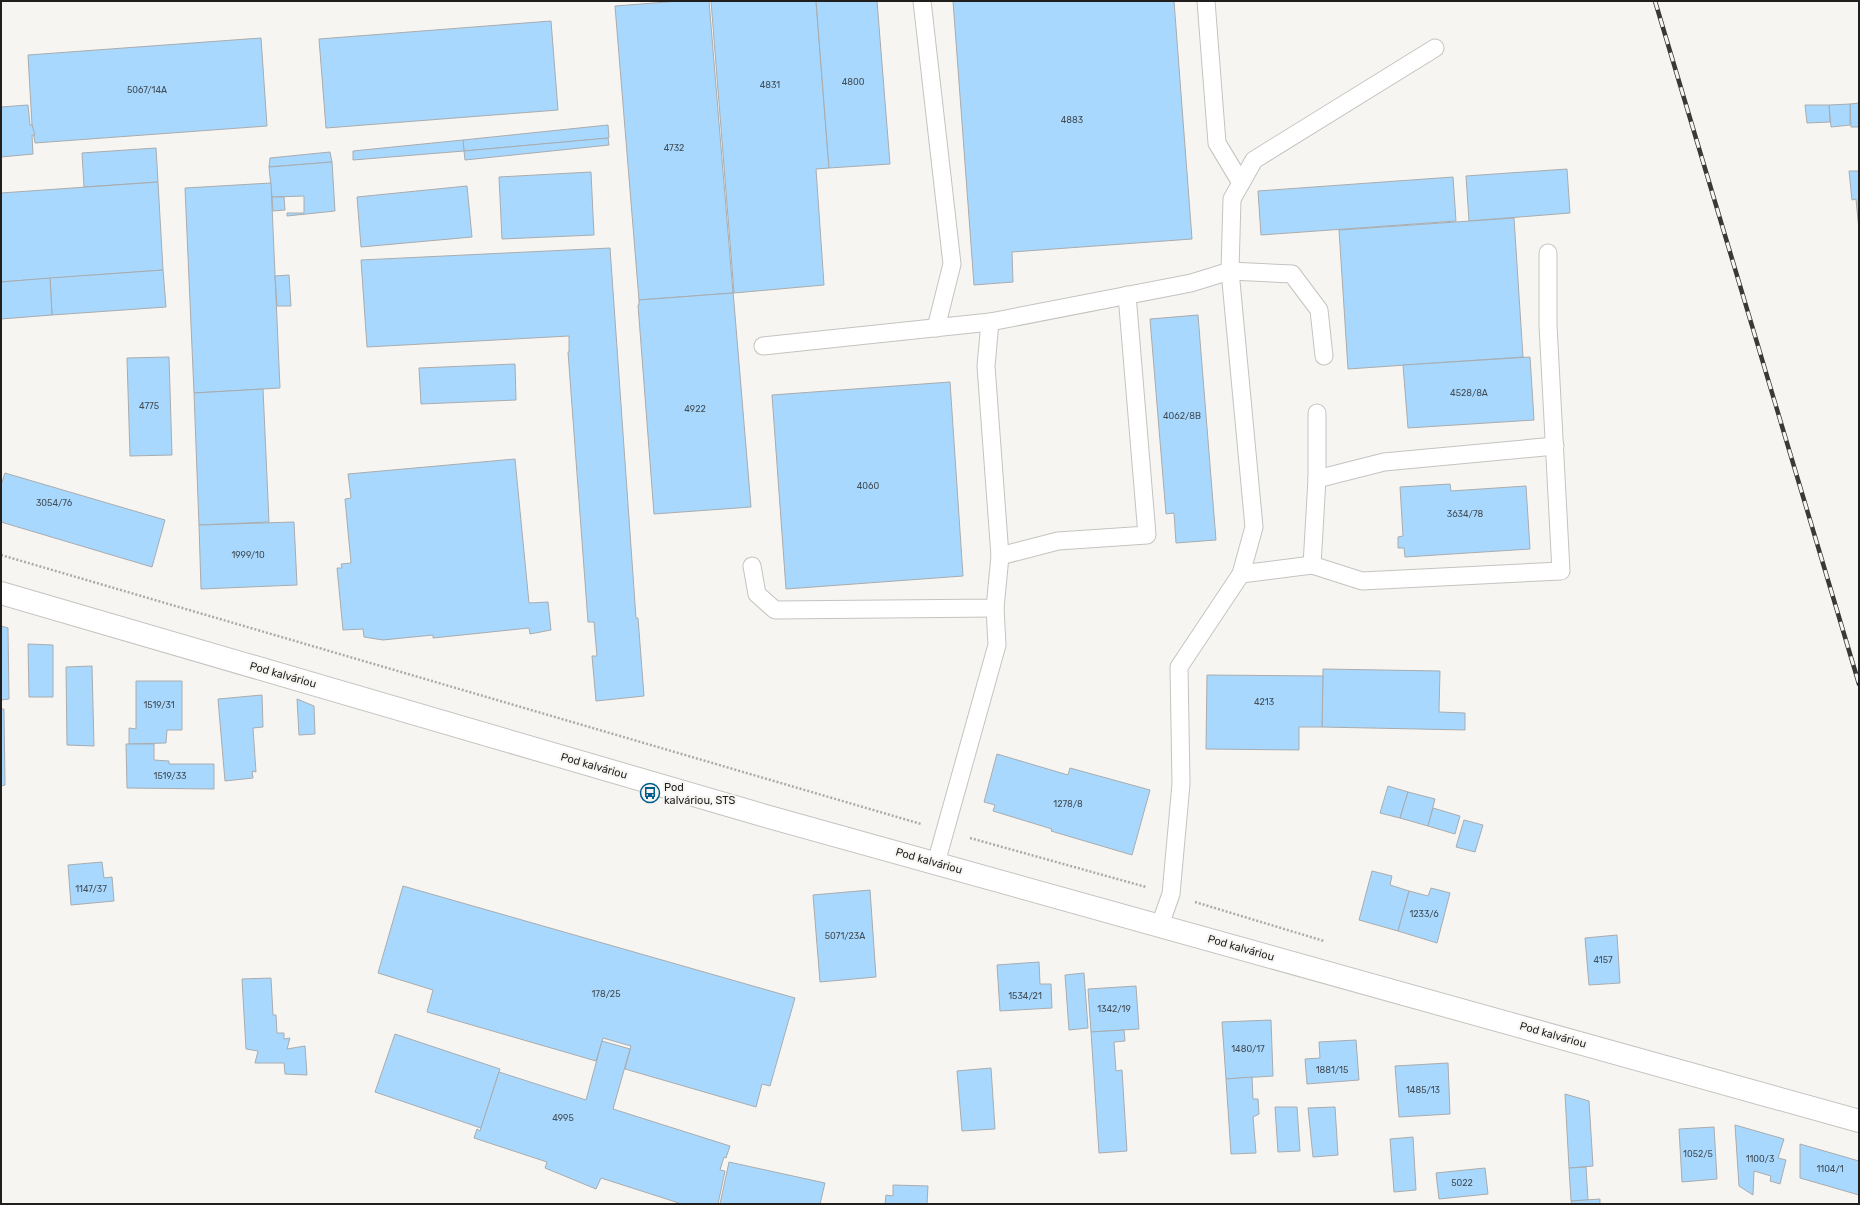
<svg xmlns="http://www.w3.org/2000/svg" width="1860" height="1205" viewBox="0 0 1860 1205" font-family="Rubik,sans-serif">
<rect width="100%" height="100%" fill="#f7f5f2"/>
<g fill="#a8d8fd" stroke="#a9acae">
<polygon points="680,1 709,1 733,293 639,300 615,6"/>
<polygon points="711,1 816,1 829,168 816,169 824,285 734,293"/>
<polygon points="816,1 877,1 890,164 829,168"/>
<polygon points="953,1 1174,1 1192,239 1012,252 1013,282 974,285"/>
<polygon points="551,21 558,110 326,128 319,39"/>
<polygon points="261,38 267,126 35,143 32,125 28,55"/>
<polygon points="1859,103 1859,127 1851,127 1850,104"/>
<polygon points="1850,104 1850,125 1831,127 1829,105"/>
<polygon points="28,105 30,125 32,125 35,135 32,135 33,154 1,157 1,107"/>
<polygon points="1805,105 1829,105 1830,122 1807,123"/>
<polygon points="608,125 609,138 464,151 463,140"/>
<polygon points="608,138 609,145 465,160 464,151"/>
<polygon points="463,140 464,151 353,160 353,151"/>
<polygon points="156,148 158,182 84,187 82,153"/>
<polygon points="330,152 332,162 269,167 270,158"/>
<polygon points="332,162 335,211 287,216 287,213 304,213 304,196 272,197 269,167"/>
<polygon points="1567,169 1570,213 1469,221 1466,176"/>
<polygon points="1849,171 1859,171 1859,230 1856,199 1852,200"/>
<polygon points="591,172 594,235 502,239 499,177"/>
<polygon points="1453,177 1456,221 1261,235 1258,191"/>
<polygon points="158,182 163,270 1,282 1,193"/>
<polygon points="271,183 280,388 194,393 185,188"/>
<polygon points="467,186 472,237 361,247 357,197"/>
<polygon points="272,197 284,197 285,210 273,211"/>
<polygon points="1514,218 1523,357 1348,369 1339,230"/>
<polygon points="610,248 636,618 638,618 644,696 596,701 592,656 597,656 594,622 588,622 568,352 569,352 569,336 367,347 361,260"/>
<polygon points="163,270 166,307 52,315 50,278"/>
<polygon points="289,275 291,306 277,306 275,276"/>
<polygon points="50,278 52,315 1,319 1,282"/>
<polygon points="733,291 751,507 654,514 638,305 639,305 639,300 733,293"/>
<polygon points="1198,315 1216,540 1176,543 1174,513 1166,514 1150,319"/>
<polygon points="169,357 172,455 130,456 127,358"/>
<polygon points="1530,357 1534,420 1408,428 1403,365"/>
<polygon points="515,364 516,400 421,404 419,368"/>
<polygon points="950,382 963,576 786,589 772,395"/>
<polygon points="263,389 269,522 199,525 194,393"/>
<polygon points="515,459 529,603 548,602 551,630 530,634 529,628 433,638 433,635 383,640 364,637 363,629 343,630 337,568 342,568 341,564 351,563 345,499 351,498 348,474"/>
<polygon points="5,473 165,520 152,567 1,522 1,485"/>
<polygon points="1450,484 1451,491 1526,486 1530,549 1405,557 1404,548 1398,548 1398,537 1403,536 1400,487"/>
<polygon points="294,522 297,585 201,589 199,525"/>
<polygon points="1,626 8,628 9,699 1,700"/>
<polygon points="28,644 53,645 53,697 29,697"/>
<polygon points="92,666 94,746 67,745 66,667"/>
<polygon points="1323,669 1440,671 1439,712 1465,713 1465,730 1322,727"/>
<polygon points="1207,675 1323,676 1322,727 1299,727 1299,750 1206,749"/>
<polygon points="136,681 182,681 182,730 167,730 166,743 129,744 129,728 136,729"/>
<polygon points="262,695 263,727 253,728 256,772 252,771 253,778 225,781 218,699"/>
<polygon points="297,699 314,706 315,734 299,735"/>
<polygon points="1,709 4,709 5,785 1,786"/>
<polygon points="126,744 154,744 154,760 169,761 169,764 214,764 214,789 127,788"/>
<polygon points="997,754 1068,775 1070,768 1150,790 1132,855 1051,831 1052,829 993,811 995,805 984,802"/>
<polygon points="1388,786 1408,792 1400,818 1380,813"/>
<polygon points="1408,792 1435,799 1428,826 1400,818"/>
<polygon points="1433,808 1460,816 1455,834 1428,826"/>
<polygon points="1464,820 1483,825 1475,852 1456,847"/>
<polygon points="102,862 104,878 112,877 114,901 71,905 68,865"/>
<polygon points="1372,871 1392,876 1390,885 1409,891 1398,931 1359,920"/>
<polygon points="403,886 795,998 770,1086 762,1084 756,1107 625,1069 631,1046 603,1038 596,1061 427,1012 433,990 378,973"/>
<polygon points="1431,888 1450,893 1437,943 1398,931 1409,891 1428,896"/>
<polygon points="870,890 876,977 820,982 813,895"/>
<polygon points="1617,935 1620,983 1589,985 1585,938"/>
<polygon points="1039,962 1040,984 1051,984 1052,1008 1000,1011 997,965"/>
<polygon points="1084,973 1088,1028 1069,1030 1065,975"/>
<polygon points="271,978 273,1015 276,1015 277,1033 284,1033 284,1039 290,1038 287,1049 305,1046 307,1075 285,1074 284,1063 255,1063 258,1051 246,1049 242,979"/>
<polygon points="1136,986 1139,1029 1091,1032 1088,989"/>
<polygon points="1271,1020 1273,1076 1226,1079 1222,1022"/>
<polygon points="1124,1030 1125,1041 1114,1042 1116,1071 1122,1070 1127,1151 1099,1153 1091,1032"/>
<polygon points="395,1034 500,1069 481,1128 375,1092"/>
<polygon points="1356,1040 1359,1080 1307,1084 1305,1059 1320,1058 1319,1042"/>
<polygon points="602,1041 630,1049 613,1109 730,1146 726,1158 724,1157 720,1170 725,1171 718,1204 682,1204 601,1178 596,1189 545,1168 547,1162 474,1138 477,1129 480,1131 499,1072 586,1100"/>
<polygon points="1448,1063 1450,1114 1399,1117 1395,1066"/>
<polygon points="991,1068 995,1129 962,1131 957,1071"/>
<polygon points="1252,1077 1253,1099 1258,1099 1259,1114 1253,1117 1256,1153 1231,1154 1226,1079"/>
<polygon points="1565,1094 1589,1101 1593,1166 1569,1168"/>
<polygon points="1275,1107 1297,1107 1300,1151 1278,1152"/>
<polygon points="1335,1107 1338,1155 1313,1157 1308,1108"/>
<polygon points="1735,1125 1784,1139 1778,1158 1786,1160 1780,1184 1770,1181 1771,1176 1754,1171 1753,1195 1739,1186"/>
<polygon points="1714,1127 1717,1179 1682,1182 1679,1129"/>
<polygon points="1413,1137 1416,1190 1394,1192 1390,1139"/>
<polygon points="1800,1144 1859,1161 1859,1195 1800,1178"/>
<polygon points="729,1162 825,1183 820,1204 720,1204"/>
<polygon points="1586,1167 1588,1200 1571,1201 1569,1168"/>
<polygon points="1485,1168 1488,1194 1439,1199 1436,1173"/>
<polygon points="893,1185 928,1186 927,1204 885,1204 886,1195 893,1196"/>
<polygon points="1600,1199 1600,1204 1572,1204 1571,1201"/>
</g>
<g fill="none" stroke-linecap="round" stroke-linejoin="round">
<defs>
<g id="lane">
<polyline points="922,1 952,264 936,328"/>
<polyline points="1206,1 1217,143 1241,183"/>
<polyline points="763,346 990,322 1191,283 1230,271 1292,274 1319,310 1324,356"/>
<polyline points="1317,479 1384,462 1555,446"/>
<polyline points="1000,556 1058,541 1147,535 1127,295"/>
<polyline points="1312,565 1317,479 1317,413"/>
<polyline points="752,566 757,594 775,610 995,608 1000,556 986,366 990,322"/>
<polyline points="1241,574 1312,565 1362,581 1561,571 1548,325 1548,253"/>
<polyline points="936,863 997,645 995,608"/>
<polyline points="1160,925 1171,894 1181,784 1179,667 1241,574 1254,527 1230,271 1232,199 1254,160 1435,48"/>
</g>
<polyline id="street" points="1,593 762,815 1859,1121"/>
</defs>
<use href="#lane" stroke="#c5c3c0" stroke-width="19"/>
<use href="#street" stroke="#c5c3c0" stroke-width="24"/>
<g stroke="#adaba9" stroke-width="2.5" stroke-dasharray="2 2" stroke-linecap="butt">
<polyline points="1,555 921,824"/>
<polyline points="970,838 1146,887"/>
<polyline points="1195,902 1324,941"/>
</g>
<use href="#lane" stroke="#fff" stroke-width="17"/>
<use href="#street" stroke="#fff" stroke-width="22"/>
<defs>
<polyline id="rail" points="1655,1 1859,684"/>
</defs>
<use href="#rail" stroke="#3a3938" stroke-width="4.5"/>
<use href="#rail" stroke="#f7f5f2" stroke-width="3" stroke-dasharray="9" stroke-linecap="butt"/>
</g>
<defs>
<symbol id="bus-ring" viewBox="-11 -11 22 22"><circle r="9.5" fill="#f7f5f2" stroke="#005c8d" stroke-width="1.5"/><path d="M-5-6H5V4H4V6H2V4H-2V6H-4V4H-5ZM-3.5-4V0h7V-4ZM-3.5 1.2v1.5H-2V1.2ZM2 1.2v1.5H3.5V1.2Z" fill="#005c8d"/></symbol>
</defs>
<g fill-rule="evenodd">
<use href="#bus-ring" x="639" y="782" width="22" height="22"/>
</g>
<g text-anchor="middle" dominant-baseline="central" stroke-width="4" stroke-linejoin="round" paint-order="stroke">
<g font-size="9" fill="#424d56">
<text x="853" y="82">4800</text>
<text x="770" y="85">4831</text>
<text x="147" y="90">5067/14A</text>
<text x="1072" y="120">4883</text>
<text x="674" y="148">4732</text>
<text x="1469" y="393">4528/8A</text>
<text x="149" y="406">4775</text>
<text x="695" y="409">4922</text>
<text x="1182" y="416">4062/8B</text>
<text x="868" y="486">4060</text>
<text x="54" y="503">3054/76</text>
<text x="1465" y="514">3634/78</text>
<text x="248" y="555">1999/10</text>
<text x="1264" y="702">4213</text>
<text x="159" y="705">1519/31</text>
<text x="170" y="776">1519/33</text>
<text x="1068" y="804">1278/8</text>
<text x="91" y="889">1147/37</text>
<text x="1424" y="914">1233/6</text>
<text x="845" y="936">5071/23A</text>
<text x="1603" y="960">4157</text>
<text x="606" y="994">178/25</text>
<text x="1025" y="996">1534/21</text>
<text x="1114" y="1009">1342/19</text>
<text x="1248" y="1049">1480/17</text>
<text x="1332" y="1070">1881/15</text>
<text x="1423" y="1090">1485/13</text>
<text x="563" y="1118">4995</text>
<text x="1698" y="1154">1052/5</text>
<text x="1760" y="1159">1100/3</text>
<text x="1830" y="1169">1104/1</text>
<text x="1462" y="1183">5022</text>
</g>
<g font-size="11" fill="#201f1e" stroke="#f7f5f2">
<text transform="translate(283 675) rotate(16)">Pod kalváriou</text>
<text transform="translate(594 766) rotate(16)">Pod kalváriou</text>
<text transform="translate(929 861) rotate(16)">Pod kalváriou</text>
<text transform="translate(1241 948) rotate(16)">Pod kalváriou</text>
<text transform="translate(1553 1035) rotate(16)">Pod kalváriou</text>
</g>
<g font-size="11" fill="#201f1e" stroke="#f7f5f2" text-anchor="start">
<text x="664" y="787">Pod<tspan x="664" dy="13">kalváriou, STS</tspan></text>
</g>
</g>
<rect width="1860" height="1205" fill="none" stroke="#201f1e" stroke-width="4"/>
</svg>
